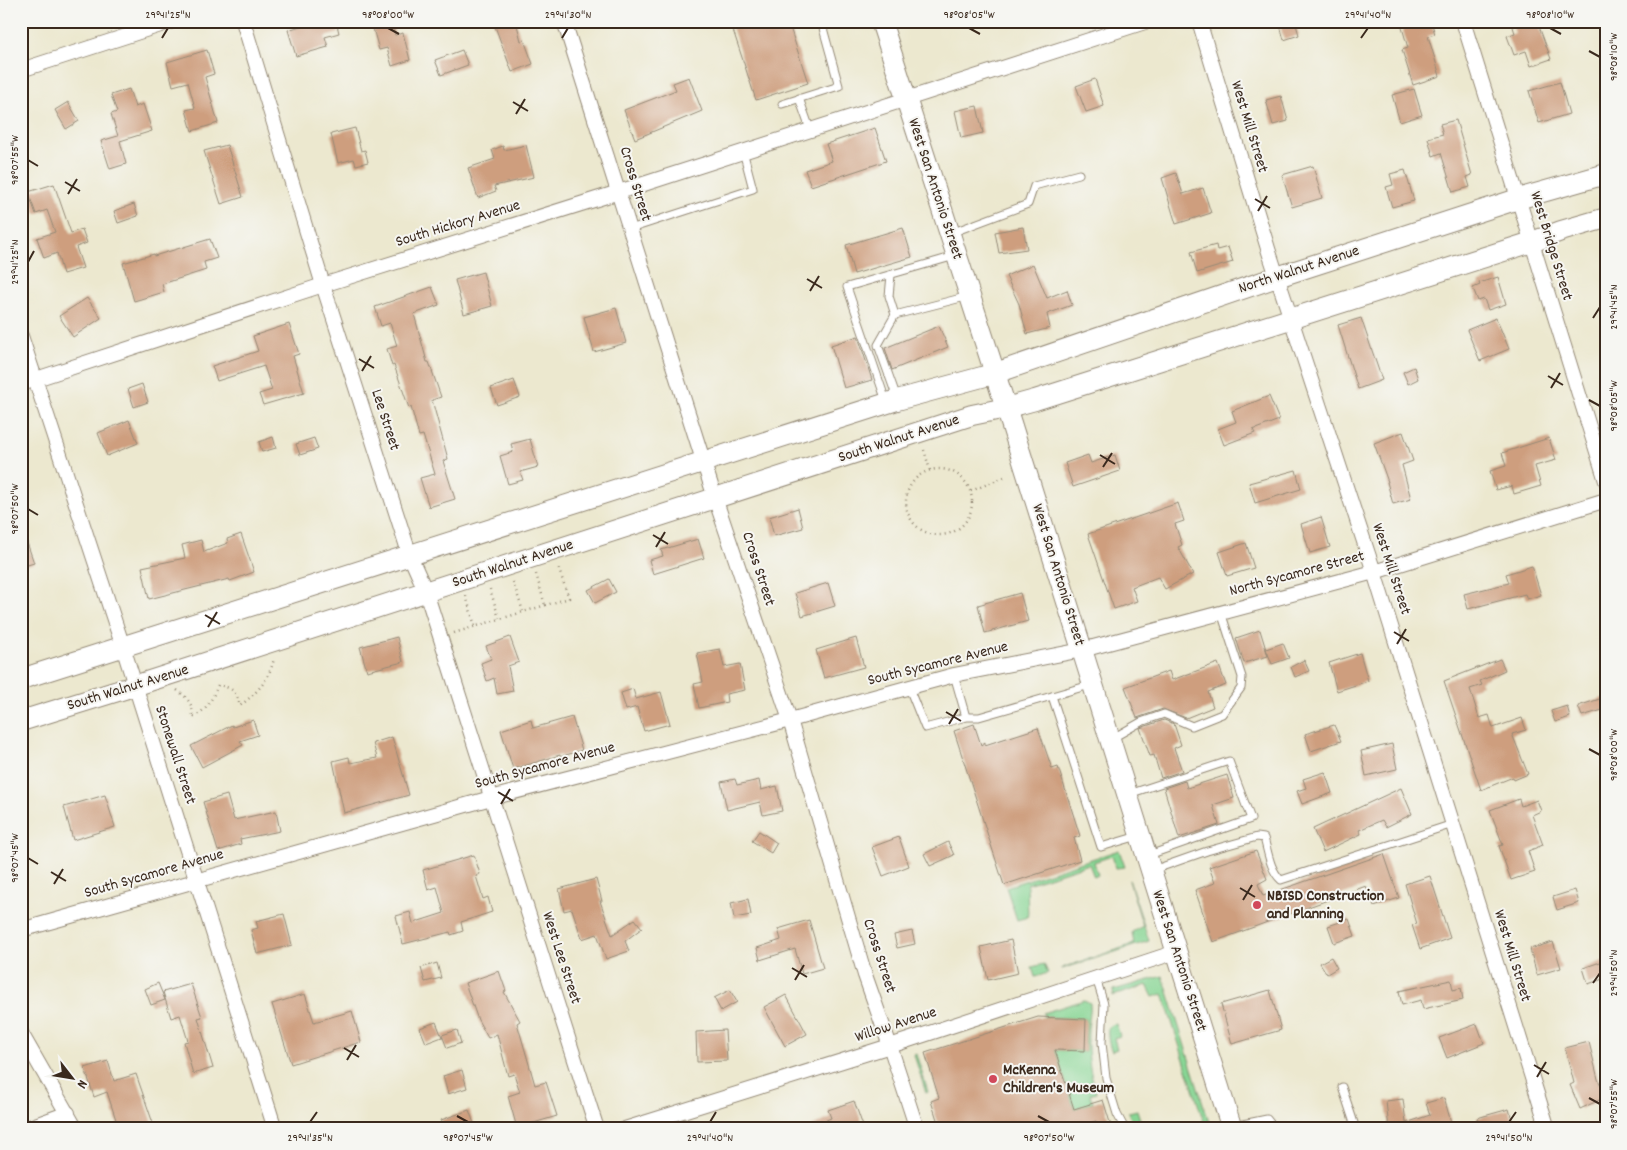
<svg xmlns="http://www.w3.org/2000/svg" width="1627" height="1150" viewBox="0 0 1627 1150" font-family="Dekko,sans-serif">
<rect width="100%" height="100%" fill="#f6f6f2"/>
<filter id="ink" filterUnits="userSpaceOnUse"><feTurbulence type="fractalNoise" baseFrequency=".02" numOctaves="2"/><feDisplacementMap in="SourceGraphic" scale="10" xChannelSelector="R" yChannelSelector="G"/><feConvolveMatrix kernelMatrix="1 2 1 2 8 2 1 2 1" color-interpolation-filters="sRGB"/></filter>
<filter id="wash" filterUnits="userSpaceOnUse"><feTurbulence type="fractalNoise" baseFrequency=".0096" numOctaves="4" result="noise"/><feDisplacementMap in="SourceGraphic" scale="20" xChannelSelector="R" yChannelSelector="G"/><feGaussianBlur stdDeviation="1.12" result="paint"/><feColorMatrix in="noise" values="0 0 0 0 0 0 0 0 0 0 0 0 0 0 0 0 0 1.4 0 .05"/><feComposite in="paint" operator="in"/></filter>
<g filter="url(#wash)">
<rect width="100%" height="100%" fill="#ece8cf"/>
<g fill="#88d694" stroke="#628059">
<polygon points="1119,850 1125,867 1116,868 1112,856 1094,862 1098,875 1094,877 1089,864 1027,884 1028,917 1017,920 1006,887"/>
<polygon points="1129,880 1149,941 1062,969 1062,968 1134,944 1132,932 1143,926"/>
<polygon points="1044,964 1048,973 1035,977 1032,967"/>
<polygon points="1163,976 1211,1129 1206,1129 1163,994 1153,997 1147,985 1113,996 1114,990"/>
<path d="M1084,1000l6,3c1,8 -1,16 -2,25 -1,21 1,44 8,64l-6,2 3,9 -19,6 -19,-59 30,1 1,-32 -40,-2 -1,4 -2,-8z"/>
<path d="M1116,1024l4,12 -6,2 3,11 -5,2c-3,-4 -5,-17 -4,-22 2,-4 5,-4 8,-5z"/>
<polygon points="916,1054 928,1092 926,1093 914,1055"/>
<polygon points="1137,1110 1143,1129 1137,1129 1129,1115 1129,1112"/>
</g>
<g id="blocks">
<g fill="#ce9e7e">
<polygon points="316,21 336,21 339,33 325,37 328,47 296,56 288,30"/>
<polygon points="371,21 391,21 395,35 403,33 410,60 392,66 387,48 379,50"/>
<polygon points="493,21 516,21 521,41 524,40 533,64 512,72"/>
<polygon points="730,21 788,21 808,83 756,100"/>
<polygon points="1295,21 1299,35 1284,40 1280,25"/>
<polygon points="1409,21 1431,21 1435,34 1428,36 1440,76 1413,85 1402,50 1408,48 1401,24"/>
<polygon points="1511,21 1537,21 1551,59 1531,66 1526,51 1514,55 1507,36 1515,33"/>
<polygon points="207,50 214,74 205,77 218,123 192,131 186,110 195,108 188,82 173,86 167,62"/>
<polygon points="462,50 468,65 441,75 435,60"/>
<polygon points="689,77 702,111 635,139 624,110 676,90 673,83"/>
<polygon points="1095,79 1104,106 1086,112 1076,86"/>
<polygon points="1560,82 1569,114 1539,123 1529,91"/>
<polygon points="129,89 135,107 143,104 152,131 120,141 126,164 110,169 101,141 118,136 111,114 117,112 111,95"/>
<polygon points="1414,89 1422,115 1400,122 1392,95"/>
<polygon points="1281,96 1288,121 1273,125 1266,100"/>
<polygon points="68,102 79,121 66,129 55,110"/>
<polygon points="977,106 983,133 961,138 955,111"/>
<polygon points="1456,120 1472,175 1467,177 1470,187 1453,192 1441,153 1433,156 1428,138 1443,134 1440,124"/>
<polygon points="355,128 361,151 365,150 368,162 356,165 354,159 338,163 331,134"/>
<polygon points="875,128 886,161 811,186 805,170 832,161 826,144"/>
<polygon points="227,145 243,197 221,204 204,151"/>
<polygon points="526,145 534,177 494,186 496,191 478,198 468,168 495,159 492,150 503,146 504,150"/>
<polygon points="1313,166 1322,198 1292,207 1282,175"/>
<polygon points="1405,170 1414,201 1392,207 1386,187 1393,185 1390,174"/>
<polygon points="1176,173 1183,194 1203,188 1211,213 1176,224 1162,178"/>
<polygon points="54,184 71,233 82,229 87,243 76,247 83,268 63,274 57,253 44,258 37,238 55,232 47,210 36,214 28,192"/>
<polygon points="134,204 138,216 118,223 114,211"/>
<polygon points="1023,227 1027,249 999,253 995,232"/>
<polygon points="903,228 912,257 854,274 846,245"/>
<polygon points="210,239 217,258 204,262 206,270 162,284 164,292 134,301 123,263 154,254 154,256"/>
<polygon points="1216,245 1217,250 1228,247 1233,262 1197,273 1191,252"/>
<polygon points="1033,264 1047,298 1067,290 1072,305 1047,314 1050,328 1027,334 1019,304 1006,276"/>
<polygon points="483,272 492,306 464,314 455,280"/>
<polygon points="1498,277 1506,304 1488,310 1484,299 1478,301 1473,288 1480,285 1479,283"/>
<polygon points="432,287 439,305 414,314 427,362 429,362 441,397 432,400 448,459 443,461 455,499 429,507 420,478 435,474 423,435 419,436 411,407 409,408 394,365 392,366 387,349 397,346 390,323 381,326 375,307"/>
<polygon points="87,298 101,318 73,337 59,316"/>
<polygon points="616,308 626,343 594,352 584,317"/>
<polygon points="1361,318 1382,380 1358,389 1338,325"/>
<polygon points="1496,318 1509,349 1480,361 1467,330"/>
<polygon points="289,324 299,354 293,356 304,393 263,405 259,394 272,390 264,366 217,381 212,366 258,351 253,336"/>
<polygon points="939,326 948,347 892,370 885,348"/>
<polygon points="858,336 872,380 844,388 831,345"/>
<polygon points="1414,367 1418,379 1408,384 1403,372"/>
<polygon points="514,380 520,397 497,405 491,388"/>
<polygon points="142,384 148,402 134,407 128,389"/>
<polygon points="1269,396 1279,420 1253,430 1255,433 1224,445 1218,429 1236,422 1232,411"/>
<polygon points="129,420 138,443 107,456 98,433"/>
<polygon points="1403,432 1413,461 1402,465 1411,499 1393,504 1387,482 1388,482 1374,443"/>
<polygon points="273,437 276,448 262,452 259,442"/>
<polygon points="314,438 318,449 300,455 296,444"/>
<polygon points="1549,438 1556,460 1535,466 1541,486 1514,494 1512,486 1496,490 1490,471 1506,466 1502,453"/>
<polygon points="530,439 538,467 520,472 523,480 508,484 500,456 513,452 511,444"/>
<polygon points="1088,455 1091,463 1115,455 1120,471 1073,487 1065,463"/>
<polygon points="1296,470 1301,489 1255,503 1249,483"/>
<polygon points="1178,503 1184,521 1175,524 1182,545 1178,547 1193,574 1165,589 1158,577 1132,587 1137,601 1114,609 1088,534"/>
<polygon points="798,508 803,528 774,536 769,517"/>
<polygon points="1321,517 1330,547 1310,553 1301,524"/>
<polygon points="21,531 23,531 34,563 21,567"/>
<polygon points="241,534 254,572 230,581 229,579 149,599 142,567 185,558 182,545 201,540 204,552 228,543 227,539"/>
<polygon points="698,539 704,558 653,574 649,560 663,556 661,550"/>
<polygon points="1246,543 1254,568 1227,576 1219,552"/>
<polygon points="1532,566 1541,595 1527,599 1525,594 1468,609 1464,594 1509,583 1506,574"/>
<polygon points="609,579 616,592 595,603 588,590"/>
<polygon points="828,583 835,606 802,616 795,593"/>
<polygon points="1020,593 1028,621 985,633 978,605"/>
<polygon points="1260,630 1268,656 1244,663 1236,638"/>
<polygon points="397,637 403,662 367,671 360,647"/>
<polygon points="510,637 519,662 508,666 513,691 497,694 494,678 487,681 481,663 491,659 486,646"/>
<polygon points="856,638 864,667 824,678 816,650"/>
<polygon points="1283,643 1289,658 1272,664 1266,649"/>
<polygon points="720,649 724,667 740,664 745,690 726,694 727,702 699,708 694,684 703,682 697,653"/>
<polygon points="1360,653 1368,681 1337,691 1329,663"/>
<polygon points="1500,659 1505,670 1480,681 1482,685 1470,689 1479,718 1489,715 1493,728 1522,718 1526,730 1512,734 1528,774 1514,780 1513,777 1481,790 1444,681"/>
<polygon points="1304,660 1309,671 1295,677 1291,667"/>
<polygon points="1218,663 1226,685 1208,692 1213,707 1186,718 1163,709 1137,718 1125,687 1169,671 1172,680"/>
<polygon points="633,689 636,699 661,692 670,724 644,731 637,707 626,710 621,693"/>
<polygon points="1606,697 1606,709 1582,716 1578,706"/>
<polygon points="1567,706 1570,717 1555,722 1551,711"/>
<polygon points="572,717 582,750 560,757 560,755 513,769 501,730 531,720 533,728"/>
<polygon points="253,720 258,735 240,741 243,745 202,767 191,746 232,725 233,727"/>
<polygon points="1164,720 1174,724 1181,745 1174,748 1182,771 1161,778 1154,755 1150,756 1140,728"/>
<polygon points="974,724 981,745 985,742 985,745 1038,728 1052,769 1058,767 1080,836 1074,838 1080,860 1004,885 954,731"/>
<polygon points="1334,725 1341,741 1311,751 1305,734"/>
<polygon points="392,737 409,795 344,813 333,761 349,757 350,763 377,758 373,743"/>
<polygon points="1392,744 1397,769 1366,776 1361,751"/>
<polygon points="1325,772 1332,793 1302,804 1297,791 1306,788 1303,779"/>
<polygon points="1227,775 1234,798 1213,805 1219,825 1179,838 1164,788 1185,781 1187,788"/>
<polygon points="735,779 737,785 759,780 761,790 777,786 782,811 763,815 760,802 727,810 721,782"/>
<polygon points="1401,788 1412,814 1386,827 1382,820 1359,830 1361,834 1323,852 1313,829"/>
<polygon points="105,795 115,827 73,840 64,807"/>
<polygon points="227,795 234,820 276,811 280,831 240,839 241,844 218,851 203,802"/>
<polygon points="1519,799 1521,806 1537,800 1541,811 1532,815 1543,845 1528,851 1535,872 1511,880 1499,846 1503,845 1490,810"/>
<polygon points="759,831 777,843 771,853 752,841"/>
<polygon points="899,837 909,866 883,876 872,847"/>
<polygon points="948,842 954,855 930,866 924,854"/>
<polygon points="1256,851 1267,879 1258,884 1263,896 1384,854 1399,898 1374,906 1366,886 1213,942 1195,890 1215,883 1209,867"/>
<polygon points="474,855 480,874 476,876 483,899 488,897 492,912 461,922 463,931 451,935 450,932 403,944 396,916 410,912 413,923 444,913 437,887 428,890 423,870"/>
<polygon points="1430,876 1450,938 1420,949 1412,925 1417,924 1405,884"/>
<polygon points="596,879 602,901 600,901 612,935 635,919 642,928 625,941 629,951 606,959 597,934 582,939 572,909 564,911 559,889"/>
<polygon points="1575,890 1579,903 1557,910 1553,897"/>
<polygon points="748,899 751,915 734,918 731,903"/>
<polygon points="284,914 292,945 257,954 251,930 258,928 256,921"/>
<polygon points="1349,919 1355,936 1334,943 1328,926"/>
<polygon points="809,920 823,968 802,974 795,949 760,960 757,948 781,940 778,929"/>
<polygon points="912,931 915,944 897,948 894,935"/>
<polygon points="1011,940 1018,973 988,980 981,947"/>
<polygon points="1553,942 1561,968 1537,975 1530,949"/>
<polygon points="1331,957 1337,968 1327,974 1320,963"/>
<polygon points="1606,960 1606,978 1588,984 1583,968"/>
<polygon points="437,963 441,978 425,982 421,968"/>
<polygon points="499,971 506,991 504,992 520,1021 517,1023 535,1085 546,1082 557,1116 517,1128 508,1096 520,1092 514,1074 508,1076 497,1034 488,1038 478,1020 465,983"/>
<polygon points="1451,980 1453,990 1461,988 1463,1000 1423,1009 1421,1000 1402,1005 1399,991"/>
<polygon points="158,983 165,1000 151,1005 145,989"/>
<polygon points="191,984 202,1017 198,1018 213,1068 193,1074 184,1042 188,1041 180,1015 171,1018 163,992"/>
<polygon points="730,990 737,1002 721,1011 714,998"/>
<polygon points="1270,990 1281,1030 1232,1044 1221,1004"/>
<polygon points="305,994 314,1022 352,1011 361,1042 291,1064 272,1004"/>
<polygon points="786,995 807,1034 785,1046 764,1007"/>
<polygon points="1038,1017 1086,1019 1085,1051 1055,1050 1074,1109 1103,1100 1112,1129 1100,1129 1096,1121 1072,1129 940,1129 931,1101 939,1098 925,1053"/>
<polygon points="436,1022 442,1037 426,1043 420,1028"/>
<polygon points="1477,1024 1484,1043 1447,1058 1439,1038"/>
<polygon points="457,1030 461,1043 447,1048 442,1035"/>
<polygon points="725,1030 727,1061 697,1062 696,1032"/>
<polygon points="1589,1042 1598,1079 1606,1097 1580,1109 1570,1085 1574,1083 1565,1048"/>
<polygon points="108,1061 114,1081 136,1074 155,1129 119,1129 107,1092 94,1097 85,1068"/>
<polygon points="462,1070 467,1088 448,1094 443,1076"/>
<polygon points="1444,1098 1453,1129 1389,1129 1386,1101 1403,1099 1406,1123 1430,1115 1426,1103"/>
<polygon points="854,1101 864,1129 806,1129 831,1118 828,1110"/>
<polygon points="1509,1109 1514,1127 1507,1129 1480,1129 1477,1118"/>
<polygon points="469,1110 476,1129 445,1129 441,1120"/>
</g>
</g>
</g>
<g filter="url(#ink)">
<use href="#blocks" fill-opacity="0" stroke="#948976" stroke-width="1"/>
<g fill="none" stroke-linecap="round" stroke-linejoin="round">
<defs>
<g id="lane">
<polyline points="799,98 810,129"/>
<polyline points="782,104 839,86 821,21"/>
<polyline points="630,229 753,189 743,151"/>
<polyline points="951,233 1028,204 1034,186 1079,174"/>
<polyline points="891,275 889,296 895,315"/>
<polyline points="897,398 878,345 895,315 969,296"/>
<polyline points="886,401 847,287 955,256"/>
<polyline points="954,675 966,717"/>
<polyline points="909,688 925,728 966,717 979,717 1090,685"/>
<polyline points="1052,696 1101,847 1138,836"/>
<polyline points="1111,739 1141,722 1164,714 1192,726 1222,714 1241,688 1242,677 1221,612"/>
<polyline points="1129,794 1229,761 1251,819 1149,855"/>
<path d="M1153,870l54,-19 50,-14 7,1c4,14 6,32 17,42l172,-56"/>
<polyline points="1096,978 1104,1004 1102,1043 1106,1078 1117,1114 1125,1129"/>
<polyline points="1342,1087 1356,1129"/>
<polyline points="1233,1126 1267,1119 1275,1129"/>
</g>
<g id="street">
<polyline points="243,21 323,285 410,556 426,592 597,1129"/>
<polyline points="564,21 715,498 790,720 865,975 890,1046 917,1129"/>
<polyline points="1199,21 1269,252 1374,572 1548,1129"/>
<polyline points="1463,21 1606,481"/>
<polyline points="21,70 173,21"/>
<polyline points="21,336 123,647 275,1129"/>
<polyline points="21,384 323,285 619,192 1148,21"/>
<polyline points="21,930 491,798 790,720 954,675 1082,650 1374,572 1606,500"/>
<polyline points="21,1033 76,1129"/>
<polyline points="24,1129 68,1113"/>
<polyline points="625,1129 890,1046 1176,952"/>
</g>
<g id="secondary">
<polyline points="881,21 1011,423 1232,1129"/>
<polyline points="21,679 897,400 993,374 1277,277 1518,199 1606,174"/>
<polyline points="21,721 134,686 972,415 1006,408 1035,400 1532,242 1561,231 1606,218"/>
</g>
</defs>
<use href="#lane" stroke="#948976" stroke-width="9"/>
<use href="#street" stroke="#948976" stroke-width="16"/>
<use href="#secondary" stroke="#948976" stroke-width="22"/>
<g stroke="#948976" stroke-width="2.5" stroke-dasharray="1 4" stroke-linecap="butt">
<polyline points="924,450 930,470"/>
<circle cx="939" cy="502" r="33"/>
<polyline points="971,491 1004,477"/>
<polyline points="536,574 545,605"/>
<polyline points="513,582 523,611"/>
<polyline points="490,589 499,618"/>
<polyline points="466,596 475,626"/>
<polyline points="454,633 569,598 558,567"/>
<path d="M177,690c11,8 16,14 16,28 14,-9 19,-18 25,-33 15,3 18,6 22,21 18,-15 28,-24 34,-47"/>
</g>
<use href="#lane" stroke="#fff" stroke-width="7"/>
<use href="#street" stroke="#fff" stroke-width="14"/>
<use href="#secondary" stroke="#fff" stroke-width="20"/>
</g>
</g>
<path fill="none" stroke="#3b2a1e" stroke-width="2" d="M388,28l11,6M969,28l11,6M1550,28l11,6M162,38l6,-10M562,38l6,-10M1361,38l7,-10M1589,51l11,6M513,102l15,9M516,114l9,-15M28,160l10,6M65,182l15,9M68,194l9,-15M1255,199l15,9M1258,211l9,-15M28,262l6,-11M807,279l15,9M810,291l9,-15M1593,318l7,-11M359,359l15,9M362,371l9,-15M1548,376l15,9M1551,388l9,-15M1589,400l11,6M1100,455l15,9M1103,467l9,-14M28,509l10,6M653,535l15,9M656,547l9,-15M205,615l15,9M208,627l9,-15M1394,632l15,9M1397,644l9,-15M946,712l15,9M949,724l9,-15M1589,749l11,6M498,792l15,9M501,804l9,-15M28,858l10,6M51,872l15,9M54,884l9,-15M1240,888l15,9M1243,900l9,-15M792,968l15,9M795,980l9,-15M1593,983l7,-10M344,1048l15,9M347,1060l9,-15M1534,1065l15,9M1537,1077l9,-15M1589,1098l11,6M457,1116l11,6M1038,1116l11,6M310,1122l7,-10M710,1122l6,-10M1509,1122l7,-10"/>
<g fill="#d1495b" stroke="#f6f6f2" stroke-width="2">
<circle cx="1257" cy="905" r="5"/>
<circle cx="993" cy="1079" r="5"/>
</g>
<g text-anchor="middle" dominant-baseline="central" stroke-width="4" stroke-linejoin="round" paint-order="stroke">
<g font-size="16" fill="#3b2a1e" stroke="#f6f6f2">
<text transform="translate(1249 127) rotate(73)">West Mill Street</text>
<text transform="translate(635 184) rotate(73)">Cross Street</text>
<text transform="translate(935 189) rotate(72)">West San Antonio Street</text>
<text transform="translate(458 224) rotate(-17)">South Hickory Avenue</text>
<text transform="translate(1551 246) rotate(73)">West Bridge Street</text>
<text transform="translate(1299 270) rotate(-18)">North Walnut Avenue</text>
<text transform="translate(385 420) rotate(72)">Lee Street</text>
<text transform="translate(899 439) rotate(-18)">South Walnut Avenue</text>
<text transform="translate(513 564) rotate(-18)">South Walnut Avenue</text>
<text transform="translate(758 569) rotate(72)">Cross Street</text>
<text transform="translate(1391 569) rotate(72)">West Mill Street</text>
<text transform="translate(1297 574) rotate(-15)">North Sycamore Street</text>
<text transform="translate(1058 575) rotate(73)">West San Antonio Street</text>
<text transform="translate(938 664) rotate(-14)">South Sycamore Avenue</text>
<text transform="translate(128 688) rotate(-17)">South Walnut Avenue</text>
<text transform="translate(175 755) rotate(72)">Stonewall Street</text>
<text transform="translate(545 766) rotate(-15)">South Sycamore Avenue</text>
<text transform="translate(154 874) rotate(-16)">South Sycamore Avenue</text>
<text transform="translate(879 956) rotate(72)">Cross Street</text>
<text transform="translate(1512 956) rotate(73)">West Mill Street</text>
<text transform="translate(561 958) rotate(72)">West Lee Street</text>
<text transform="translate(1179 961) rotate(72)">West San Antonio Street</text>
<text transform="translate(896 1025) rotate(-18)">Willow Avenue</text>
</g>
<g font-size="16" font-weight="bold" fill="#3b2a1e" stroke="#f6f6f2" text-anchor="start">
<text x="1267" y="896">NBISD Construction<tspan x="1267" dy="18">and Planning</tspan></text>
<text x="1003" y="1070">McKenna<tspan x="1003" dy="18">Children's Museum</tspan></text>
</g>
</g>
<rect width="1627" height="1150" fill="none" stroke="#f6f6f2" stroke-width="55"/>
<g transform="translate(72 1078) rotate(121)" stroke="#f6f6f2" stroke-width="4" paint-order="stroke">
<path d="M0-4L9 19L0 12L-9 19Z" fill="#3b2a1e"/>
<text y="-8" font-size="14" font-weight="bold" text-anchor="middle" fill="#3b2a1e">N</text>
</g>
<rect x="28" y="28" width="1572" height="1094" fill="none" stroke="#3b2a1e" stroke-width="2"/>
<g font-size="12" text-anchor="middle" fill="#3b2a1e">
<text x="168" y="18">29°41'25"N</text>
<text x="388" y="18">98°08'00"W</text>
<text x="568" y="18">29°41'30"N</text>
<text x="969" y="18">98°08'05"W</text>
<text x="1368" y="18">29°41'40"N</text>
<text x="1550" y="18">98°08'10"W</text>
<text transform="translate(1613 57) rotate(-90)" y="4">98°08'10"W</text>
<text transform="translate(14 160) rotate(-90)" y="4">98°07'55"W</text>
<text transform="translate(14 262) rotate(-90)" y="4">29°41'25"N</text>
<text transform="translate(1613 307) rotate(-90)" y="4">29°41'45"N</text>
<text transform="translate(1613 406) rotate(-90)" y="4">98°08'05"W</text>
<text transform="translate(14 509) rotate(-90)" y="4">98°07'50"W</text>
<text transform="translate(1613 755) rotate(-90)" y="4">98°08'00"W</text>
<text transform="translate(14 858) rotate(-90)" y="4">98°07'45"W</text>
<text transform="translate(1613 973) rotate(-90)" y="4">29°41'50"N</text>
<text transform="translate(1613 1104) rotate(-90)" y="4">98°07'55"W</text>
<text x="310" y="1141">29°41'35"N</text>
<text x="468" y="1141">98°07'45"W</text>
<text x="710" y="1141">29°41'40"N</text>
<text x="1049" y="1141">98°07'50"W</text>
<text x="1509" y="1141">29°41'50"N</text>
</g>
</svg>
